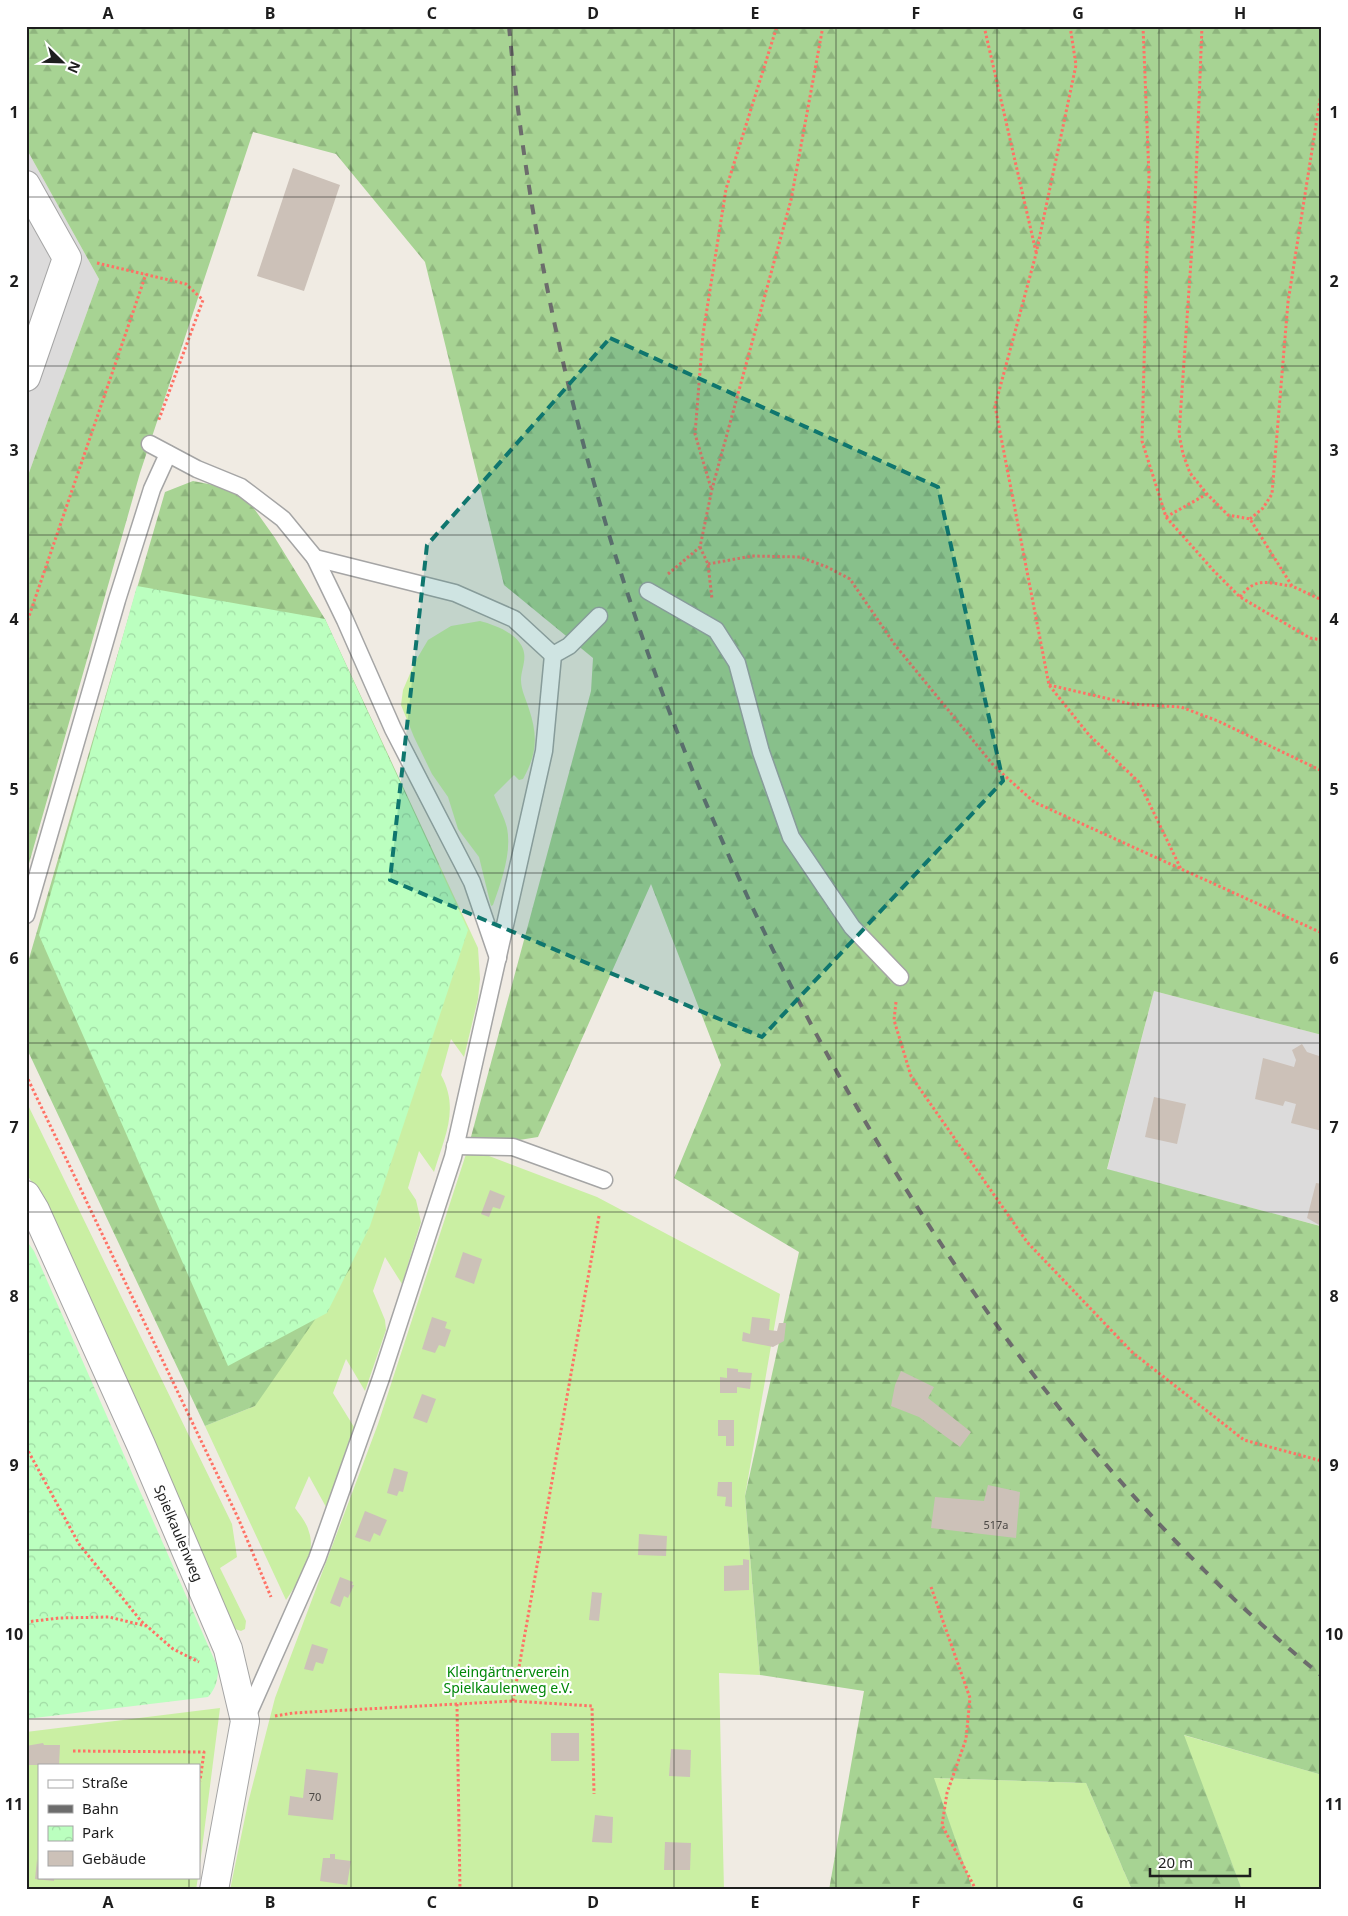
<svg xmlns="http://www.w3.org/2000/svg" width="1348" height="1916" viewBox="0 0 1348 1916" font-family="'Noto Sans',sans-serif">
<defs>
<pattern id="forest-firs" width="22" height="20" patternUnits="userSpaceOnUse" patternTransform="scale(1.25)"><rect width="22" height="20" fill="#a7d393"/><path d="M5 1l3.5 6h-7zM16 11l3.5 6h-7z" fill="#8fb57e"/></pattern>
<pattern id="park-crowns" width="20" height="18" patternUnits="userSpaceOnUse" patternTransform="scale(1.25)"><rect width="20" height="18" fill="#bbffbf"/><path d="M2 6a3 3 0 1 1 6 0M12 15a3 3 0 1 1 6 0" fill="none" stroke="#a0daa4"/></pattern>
</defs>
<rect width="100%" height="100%" fill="#f0ebe3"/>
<g fill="#dcdbdb">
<polygon points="26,148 99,279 26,481"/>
<polygon points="1154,991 1322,1035 1321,1226 1107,1170"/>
</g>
<g fill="#caefa3">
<path d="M480,621c15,4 37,12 43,28 4,11 -2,21 -2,31 0,10 5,19 8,29 9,27 8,45 -6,70l-4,1 -5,-5 -20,20c4,11 10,21 13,33 5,25 -6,54 -14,77l-2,1 -12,-49 -21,-28 -10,-32 -16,-23 -18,-37 -13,-32 2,-15 12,-28 13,-22 23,-14z"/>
<path d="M439,864l39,84 2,31 -2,20 -14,58 -13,-18 -10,36c19,34 3,63 -7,97l-15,-21 -11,37 8,12 5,22 -19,62 -17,-27 -12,34 12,29 1,10 -21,61 -19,-32 -13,34 21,34 -28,80 -17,-31 -14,32c5,7 12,15 14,24 8,23 -11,50 -23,68l-81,-174 50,-20 61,-237z"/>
<polygon points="26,1101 232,1524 237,1557 220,1568 246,1621 245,1629 241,1631 235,1629 230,1622 45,1203 26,1173"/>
<polygon points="468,1148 597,1197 780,1294 745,1496 760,1675 719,1673 724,1890 230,1890 248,1803 275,1698 378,1424"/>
<polygon points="220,1708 199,1872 199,1765 39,1765 39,1877 198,1877 196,1890 26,1890 26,1732"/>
<polygon points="1183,1735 1322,1775 1322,1890 1242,1890"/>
<polygon points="933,1778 1086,1783 1132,1890 973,1890"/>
</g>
<g fill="url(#forest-firs)">
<polygon points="26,26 1322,26 1322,1035 1154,991 1107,1169 1320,1226 1322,1221 1322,1775 1184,1735 1242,1890 1132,1890 1086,1783 934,1778 973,1890 829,1890 864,1691 760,1675 745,1496 799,1252 674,1178 721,1065 651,884 538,1137 468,1148 591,691 593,658 504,585 425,262 336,154 253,132 140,473 26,874 26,481 99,279 26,148"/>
<polygon points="193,481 229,488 250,503 275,538 325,619 439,864 316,1169 351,1268 255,1406 205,1426 26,1047 26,969 165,492"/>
</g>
<g fill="url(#park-crowns)">
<polygon points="137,586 325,619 468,930 370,1226 327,1313 228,1366 39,935"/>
<path d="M26,1240l8,11 184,417c0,12 -2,20 -10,29l-182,22z"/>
</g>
<g fill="#ccc1b8">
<polygon points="293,168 340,185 304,291 257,276"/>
<polygon points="1302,1044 1307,1052 1322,1057 1322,1131 1291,1123 1296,1104 1285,1101 1283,1106 1255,1099 1263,1058 1294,1067 1296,1060 1292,1050"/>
<polygon points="1154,1097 1186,1104 1177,1144 1145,1137"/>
<polygon points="1316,1183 1322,1184 1321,1226 1307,1218"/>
<polygon points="490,1190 505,1196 500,1209 493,1207 489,1217 481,1214"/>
<polygon points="463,1252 482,1259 474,1284 455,1277"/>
<polygon points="432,1317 447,1322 445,1328 451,1330 445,1347 439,1345 435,1353 422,1349"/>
<polygon points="752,1317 770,1319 769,1330 777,1331 779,1323 786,1323 784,1341 773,1347 742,1341 743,1332 750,1334"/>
<polygon points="727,1368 738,1369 738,1372 752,1373 750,1389 737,1387 737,1393 720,1393 720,1377 727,1378"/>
<polygon points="901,1371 934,1387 928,1398 971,1432 960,1447 919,1417 891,1406 895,1385"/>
<polygon points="422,1394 436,1399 427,1423 413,1418"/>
<polygon points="718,1420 734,1420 734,1446 726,1446 726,1436 718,1436"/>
<polygon points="394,1468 408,1472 403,1492 399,1491 397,1496 387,1493"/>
<polygon points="718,1482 732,1482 732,1507 725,1506 726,1497 717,1496"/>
<polygon points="988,1485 1020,1492 1016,1538 931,1528 935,1497 984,1501"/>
<polygon points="365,1511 387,1520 380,1536 374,1533 370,1542 355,1537"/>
<polygon points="639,1534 667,1536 666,1556 638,1555"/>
<polygon points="743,1559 749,1560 749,1590 724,1591 724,1566 743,1565"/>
<polygon points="340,1577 353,1582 352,1585 354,1585 348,1598 344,1596 340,1607 330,1603"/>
<polygon points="592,1592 602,1593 599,1621 589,1620"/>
<polygon points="312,1644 328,1649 323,1664 316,1662 313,1671 304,1669"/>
<rect x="551" y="1733" width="28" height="28"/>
<polygon points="43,1743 44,1745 60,1745 59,1765 26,1765 26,1746"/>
<polygon points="671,1749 691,1750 690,1777 669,1776"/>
<polygon points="306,1769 338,1773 333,1820 288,1815 290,1796 303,1798"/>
<polygon points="595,1815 613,1817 612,1843 592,1842"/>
<polygon points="665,1842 691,1843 690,1870 664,1870"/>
<polygon points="330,1854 335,1854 335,1859 351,1861 347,1885 320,1881 323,1858 330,1858"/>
<polygon points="37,1859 39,1877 54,1877 54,1881 35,1879"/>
<rect x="516" y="1887" width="26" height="3"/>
</g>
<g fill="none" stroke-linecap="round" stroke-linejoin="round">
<defs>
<g id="service">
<polyline points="150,444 197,469 241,487 283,519 315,558 455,593 514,619 553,655"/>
<polyline points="315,558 345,620 393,729 472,882 498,958"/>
<polyline points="648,591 716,630 737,663 761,752 791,837 852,927 900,977"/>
<polyline points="26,915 117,600 152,489 168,454"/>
<polyline points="455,1146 513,1147 604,1180"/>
<polyline points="245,1721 317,1559 381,1378 453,1157 544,751 553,655 569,646 599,616"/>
</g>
<g id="minor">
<polyline points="26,185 67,258 26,377"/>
<polyline points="26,1195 35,1210 141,1445 228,1649 245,1721 214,1890"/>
</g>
</defs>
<use href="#service" stroke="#a5a5a5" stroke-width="19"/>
<use href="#minor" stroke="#a5a5a5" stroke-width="30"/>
<g stroke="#ff7165" stroke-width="3" stroke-dasharray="2.5 2.5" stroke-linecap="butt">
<polyline points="984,26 1036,252"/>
<polyline points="1070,26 1076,65 1036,254 995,406 1049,685 1089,735 1139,782 1181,869"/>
<polyline points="1143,26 1149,176 1142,441 1166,517 1214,571 1240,597 1310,638 1322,640"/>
<polyline points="1202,26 1195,203 1179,434 1183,454 1190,473 1207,494 1228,515 1250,519 1292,586 1322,600"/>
<polyline points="97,263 186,284 203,300 158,422"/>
<polyline points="711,488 695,434 703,334 726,189 777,26"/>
<polyline points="1166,517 1207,494"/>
<polyline points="1250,519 1263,508 1272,494 1288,302 1322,87"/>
<polyline points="700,547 708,564 712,599"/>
<polyline points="708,564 752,556 800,557 827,567 850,579 895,645 994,766 1034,802 1322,933"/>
<polyline points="668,574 700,547 712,489 791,200 823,26"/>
<path d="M1240,597c16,-21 28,-14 51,-11"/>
<polyline points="26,625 146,274"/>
<polyline points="1049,685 1131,704 1181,707 1218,721 1322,771"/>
<polyline points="896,1002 894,1020 911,1076 1027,1242 1132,1352 1244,1440 1322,1461"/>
<polyline points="26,1075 239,1520 271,1597"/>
<polyline points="26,1447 79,1544 141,1621 173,1649 199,1662"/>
<polyline points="931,1587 970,1698 966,1739 947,1793 942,1825 976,1890"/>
<polyline points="26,1622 59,1618 109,1617 146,1626"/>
<polyline points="513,1701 599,1216"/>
<polyline points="457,1704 460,1890"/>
<polyline points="275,1716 293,1713 513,1701 592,1706 594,1794"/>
<polyline points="73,1751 204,1752 200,1781"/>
</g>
<use href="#service" stroke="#fff" stroke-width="16"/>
<use href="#minor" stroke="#fff" stroke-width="28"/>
<path stroke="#6c6c6c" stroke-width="4" stroke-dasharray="10 10" stroke-linecap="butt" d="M509,26c38,416 184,827 407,1179 111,176 244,340 406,471"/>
</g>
<path fill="#0f766e" fill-opacity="0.2" stroke="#0f766e" stroke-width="4" stroke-dasharray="10 6" stroke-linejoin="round" d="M610,338l328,149 65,294 -241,256 -372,-157 37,-335z"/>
<path fill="none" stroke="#1e1e1e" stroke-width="1" stroke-opacity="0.55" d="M189,26v1739M351,26v1864M512,26v1864M674,26v1864M836,26v1864M997,26v1864M1159,26v1864M26,197h1296M26,366h1296M26,535h1296M26,704h1296M26,873h1296M26,1043h1296M26,1212h1296M26,1381h1296M26,1550h1296M26,1719h1296M189,1877v13"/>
<g text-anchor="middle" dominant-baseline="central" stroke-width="4.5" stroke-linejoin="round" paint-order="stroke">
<g font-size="11" fill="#4a4744">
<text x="996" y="1524">517a</text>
<text x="315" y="1796">70</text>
</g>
<g font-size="14" fill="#1e1e1e" stroke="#fff">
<text transform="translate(179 1533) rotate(67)">Spielkaulenweg</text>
</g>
<g font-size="14" fill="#018709" stroke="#fff">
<text x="508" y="1671">Kleingärtnerverein<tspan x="508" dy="16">Spielkaulenweg e.V.</tspan></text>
</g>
</g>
<rect width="1348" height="1916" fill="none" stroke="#ffffff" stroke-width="55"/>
<rect x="38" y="1764" width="162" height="115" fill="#ffffff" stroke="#a5a5a5"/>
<rect x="48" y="1780" width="25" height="8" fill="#ffffff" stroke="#a5a5a5"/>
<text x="82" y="1788" font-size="15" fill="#1e1e1e">Straße</text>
<rect x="48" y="1805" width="25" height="8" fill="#6c6c6c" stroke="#a5a5a5"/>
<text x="82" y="1814" font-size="15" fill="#1e1e1e">Bahn</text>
<rect x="48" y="1826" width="25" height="15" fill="url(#park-crowns)" stroke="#a5a5a5"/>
<text x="82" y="1838" font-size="15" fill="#1e1e1e">Park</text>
<rect x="48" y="1851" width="25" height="15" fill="#ccc1b8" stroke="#a5a5a5"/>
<text x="82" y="1864" font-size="15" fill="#1e1e1e">Gebäude</text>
<g transform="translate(62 62) rotate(113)" stroke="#ffffff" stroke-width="4" paint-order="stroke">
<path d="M0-4L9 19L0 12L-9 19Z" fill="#1e1e1e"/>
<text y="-8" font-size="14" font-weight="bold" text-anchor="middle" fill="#1e1e1e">N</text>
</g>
<path d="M1150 1868v8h100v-8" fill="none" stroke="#1e1e1e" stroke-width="2.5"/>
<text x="1158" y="1868" font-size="15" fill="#1e1e1e" stroke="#ffffff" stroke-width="4" paint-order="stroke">20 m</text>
<rect x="28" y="28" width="1292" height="1860" fill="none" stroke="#1e1e1e" stroke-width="2"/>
<g font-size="16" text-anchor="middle" font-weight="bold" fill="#1e1e1e">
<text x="108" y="19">A</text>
<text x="270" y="19">B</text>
<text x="432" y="19">C</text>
<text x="593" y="19">D</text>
<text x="755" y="19">E</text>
<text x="916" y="19">F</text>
<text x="1078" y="19">G</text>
<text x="1240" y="19">H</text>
<text x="14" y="118">1</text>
<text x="1334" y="118">1</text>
<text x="14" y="287">2</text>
<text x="1334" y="287">2</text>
<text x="14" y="456">3</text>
<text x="1334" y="456">3</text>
<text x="14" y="625">4</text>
<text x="1334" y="625">4</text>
<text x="14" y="795">5</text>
<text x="1334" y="795">5</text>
<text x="14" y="964">6</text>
<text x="1334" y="964">6</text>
<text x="14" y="1133">7</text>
<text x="1334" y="1133">7</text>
<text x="14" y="1302">8</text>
<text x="1334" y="1302">8</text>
<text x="14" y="1471">9</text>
<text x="1334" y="1471">9</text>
<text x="14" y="1640">10</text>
<text x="1334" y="1640">10</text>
<text x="14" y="1810">11</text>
<text x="1334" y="1810">11</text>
<text x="108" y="1908">A</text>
<text x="270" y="1908">B</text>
<text x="432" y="1908">C</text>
<text x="593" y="1908">D</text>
<text x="755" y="1908">E</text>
<text x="916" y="1908">F</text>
<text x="1078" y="1908">G</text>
<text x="1240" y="1908">H</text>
</g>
</svg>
